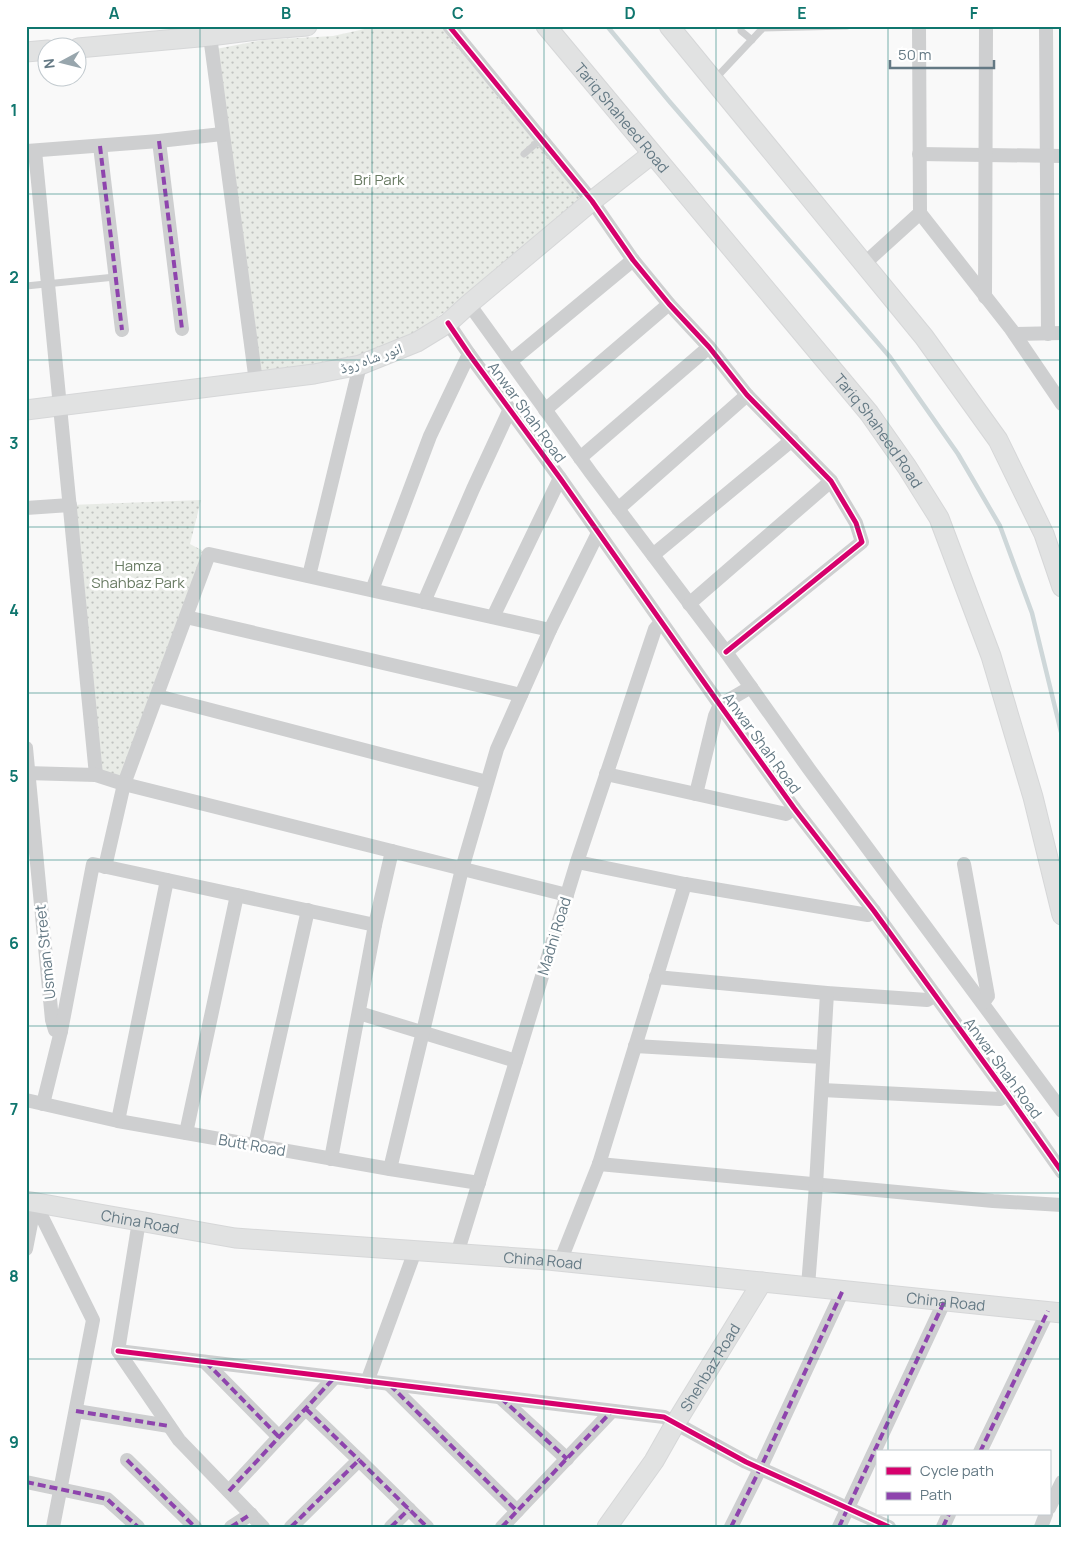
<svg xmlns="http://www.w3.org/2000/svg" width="1088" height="1553" viewBox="0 0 1088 1553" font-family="Manrope,'Noto Naskh Arabic',sans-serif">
<defs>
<pattern id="grass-dots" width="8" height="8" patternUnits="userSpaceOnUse" patternTransform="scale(1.25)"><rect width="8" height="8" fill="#e8ebe6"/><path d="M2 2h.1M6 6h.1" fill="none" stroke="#c0c3c0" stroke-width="1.8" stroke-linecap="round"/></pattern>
</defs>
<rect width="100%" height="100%" fill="#f9f9f9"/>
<g fill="url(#grass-dots)">
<polygon points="378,26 440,26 581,198 466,297 410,336 359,357 261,376 216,49 263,40 333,36"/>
<polygon points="201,500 190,544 209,554 124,784 96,775 70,505"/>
</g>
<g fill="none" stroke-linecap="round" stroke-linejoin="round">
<polyline stroke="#ced7d9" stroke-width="4.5" points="607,26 669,101 890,357 958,454 1000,526 1032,613 1062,736"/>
<defs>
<g id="secondary">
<path id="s1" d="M546,26l323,387 38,54 32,51 52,138 42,141 29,118"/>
<polyline points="669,26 924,337 998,440 1044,534 1062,587"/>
<polyline points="78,48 210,36 257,30 307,26"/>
<polyline points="26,52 48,50"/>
<polyline points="26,410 314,374 360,365 417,342 448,323 469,304 592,201 652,154"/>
<path id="s2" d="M26,1201l209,37 313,22 514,53"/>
<path id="s3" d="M607,1527l47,-66 21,-37 87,-142"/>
</g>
</defs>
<use href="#secondary" stroke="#d6d7d8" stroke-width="21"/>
<g stroke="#cecfd0" stroke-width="7">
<polyline points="741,26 741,31 752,40"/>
<polyline points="714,80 763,28 847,26"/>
<polyline points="524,154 541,139"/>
<polyline points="26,286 115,277"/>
</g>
<g stroke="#cecfd0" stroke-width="14">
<polyline points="449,26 592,201 633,260 669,304 709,347 747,395 831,481 856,523 862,542 726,652"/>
<polyline points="1046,26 1048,334"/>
<polyline points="210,36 256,382"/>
<polyline points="159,141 182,329"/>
<polyline points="100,146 122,330"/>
<polyline points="27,151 159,141 222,134"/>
<polyline points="35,151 96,775"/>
<polyline points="919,154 1062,156"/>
<polyline points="920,213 1011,329 1062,404"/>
<polyline points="865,263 920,213 919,26"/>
<polyline points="985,297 986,26"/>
<polyline points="469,304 591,473 726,652 809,769 1062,1111"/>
<polyline points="448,323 469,354 560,478 720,705 794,808 874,911 1007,1094 1062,1172"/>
<polyline points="1015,334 1062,333"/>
<polyline points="511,361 633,260"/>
<polyline points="545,410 669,304"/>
<polyline points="580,458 709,347"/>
<polyline points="26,508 70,505"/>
<polyline points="618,509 747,395"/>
<polyline points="653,555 792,440"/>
<polyline points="309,576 360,365"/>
<polyline points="372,590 430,436 469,354"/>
<polyline points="424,602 473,489 510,409"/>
<polyline points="689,604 831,481"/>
<polyline points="186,617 521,695"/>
<polyline points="493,617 560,478"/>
<polyline points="157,696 487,782"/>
<polyline points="26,748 52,1020 55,1030 61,1031"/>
<polyline points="26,773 96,775 124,784 209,554 550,630"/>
<polyline points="606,774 786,814 794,808"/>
<polyline points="696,794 715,716 720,705 751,687"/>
<polyline points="577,862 685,884 868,915 874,911"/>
<polyline points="964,864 988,996 983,1003"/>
<polyline points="105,867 124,784 567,895"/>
<polyline points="656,977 827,993 927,1000 935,995"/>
<polyline points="359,1013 516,1061"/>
<polyline points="635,1046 823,1057"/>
<polyline points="822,1090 1000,1099 1007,1094"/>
<polyline points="26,1100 118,1121 390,1169 479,1183"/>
<polyline points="43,1104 61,1031 93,864 375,925"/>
<polyline points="118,1121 167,880"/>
<polyline points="186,1133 237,895"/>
<polyline points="255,1145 308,910"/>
<polyline points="331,1159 375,925 392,851"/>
<polyline points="599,1164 993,1201 1062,1205"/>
<polyline points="390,1169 462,869 497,749 550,630 598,533"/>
<polyline points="35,1203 93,1320 53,1527"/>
<polyline points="139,1221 118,1351 179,1440 263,1527"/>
<polyline points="26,1249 35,1203"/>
<polyline points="457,1254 577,862 655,629 661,622"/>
<polyline points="560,1262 599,1164 685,884"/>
<polyline points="808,1286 816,1185 827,993"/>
<polyline points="118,1351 664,1417 746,1462 889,1527"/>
<polyline points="205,1362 279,1437"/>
<polyline points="367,1382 415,1251"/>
<polyline points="390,1385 517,1511"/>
<polyline points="501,1398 567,1459"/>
<polyline points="306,1409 359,1460"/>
<polyline points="76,1411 169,1426"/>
<polyline points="980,1452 1048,1311"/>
<polyline points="127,1460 195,1527"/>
<polyline points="26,1482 107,1499 138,1527"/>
<polyline points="229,1491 334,1378"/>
<polyline points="1049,1508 1062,1482"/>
<polyline points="231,1527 251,1514"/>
<polyline points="291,1527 359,1460 427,1527"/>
<polyline points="391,1527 409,1509"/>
<polyline points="502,1527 612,1411"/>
<polyline points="731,1527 760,1469 843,1290"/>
<polyline points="839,1527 945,1300"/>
<polyline points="943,1527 949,1514"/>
<polyline points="1041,1527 1046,1514"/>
</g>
<use href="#secondary" stroke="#e1e2e2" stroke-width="19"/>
<g stroke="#8e44ad" stroke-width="4" stroke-dasharray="8 4" stroke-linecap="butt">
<polyline points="159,141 182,329"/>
<polyline points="100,146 122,330"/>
<polyline points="206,1362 279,1437"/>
<polyline points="390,1385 517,1511"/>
<polyline points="501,1398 567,1459"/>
<polyline points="306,1409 359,1460"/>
<polyline points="76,1411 169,1426"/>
<polyline points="980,1452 1048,1311"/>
<polyline points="127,1460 195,1527"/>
<polyline points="26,1482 107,1499 138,1527"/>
<polyline points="229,1491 334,1378"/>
<polyline points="231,1527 251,1514"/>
<polyline points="291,1527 359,1460 427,1527"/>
<polyline points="391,1527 409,1509"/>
<polyline points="502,1527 612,1411"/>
<polyline points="731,1527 760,1469 843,1290"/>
<polyline points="839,1527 945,1300"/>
<polyline points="943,1527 949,1514"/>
</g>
<defs>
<g id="cycleway">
<polyline points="449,26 592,201 633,260 669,304 709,347 747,395 831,481 856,523 862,542 726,652"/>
<polyline points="448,323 469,354 560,478 720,705 794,808 874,911 1007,1094 1062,1172"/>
<polyline points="118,1351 664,1417 746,1462 889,1527"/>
</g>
</defs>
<use href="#cycleway" stroke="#fff" stroke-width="8"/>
<use href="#cycleway" stroke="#d6006c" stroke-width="5"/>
</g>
<path fill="none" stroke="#0f766e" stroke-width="1" stroke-opacity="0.55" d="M200,26v1501M372,26v1501M544,26v1501M716,26v1501M888,26v1426M26,194h1036M26,360h1036M26,527h1036M26,693h1036M26,860h1036M26,1026h1036M26,1193h1036M26,1359h1036M888,1514v13"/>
<g text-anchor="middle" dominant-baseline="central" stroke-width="5" stroke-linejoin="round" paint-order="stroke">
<g font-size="15" fill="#647984" stroke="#fff">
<text stroke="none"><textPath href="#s1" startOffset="119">Tariq Shaheed Road</textPath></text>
<text transform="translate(371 358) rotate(-19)">انور شاہ روڈ</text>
<text transform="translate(527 412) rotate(54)">Anwar Shah Road</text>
<text stroke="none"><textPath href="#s1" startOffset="524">Tariq Shaheed Road</textPath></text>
<text transform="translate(762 743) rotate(54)">Anwar Shah Road</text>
<text transform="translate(554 936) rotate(-73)">Madni Road</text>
<text transform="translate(45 952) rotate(-96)">Usman Street</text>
<text transform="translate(1003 1068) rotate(54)">Anwar Shah Road</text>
<text transform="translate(252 1145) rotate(10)">Butt Road</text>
<text stroke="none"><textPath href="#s2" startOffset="116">China Road</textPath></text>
<text stroke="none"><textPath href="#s2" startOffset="521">China Road</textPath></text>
<text stroke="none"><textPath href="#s2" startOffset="926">China Road</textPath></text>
<text stroke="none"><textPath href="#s3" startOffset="190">Shehbaz Road</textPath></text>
</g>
<g font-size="15" fill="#697b63" stroke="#fff">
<text x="379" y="179">Bri Park</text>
<text x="138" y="565">Hamza<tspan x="138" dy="17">Shahbaz Park</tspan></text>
</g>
</g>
<rect width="1088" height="1553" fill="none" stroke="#ffffff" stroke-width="55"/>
<rect x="876" y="1450" width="175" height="65" fill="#ffffff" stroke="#c1c9ce"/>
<rect x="886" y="1467" width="25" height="8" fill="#d6006c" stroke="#c1c9ce"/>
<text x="920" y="1476" font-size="15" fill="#647984">Cycle path</text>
<rect x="886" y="1492" width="25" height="8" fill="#8e44ad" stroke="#c1c9ce"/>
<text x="920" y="1500" font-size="15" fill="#647984">Path</text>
<g transform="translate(62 62) rotate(263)"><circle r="24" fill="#ffffff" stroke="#c1c9ce"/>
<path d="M0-4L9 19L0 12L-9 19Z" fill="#98a6ad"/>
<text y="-8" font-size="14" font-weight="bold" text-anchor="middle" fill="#647984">N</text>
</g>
<path d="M890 60v8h104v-8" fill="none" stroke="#647984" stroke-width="2.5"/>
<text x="898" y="60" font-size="15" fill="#647984" stroke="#ffffff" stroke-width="4" paint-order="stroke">50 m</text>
<rect x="28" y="28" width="1032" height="1498" fill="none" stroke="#0f766e" stroke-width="2"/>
<g font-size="16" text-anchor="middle" font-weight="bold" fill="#0f766e">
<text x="114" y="19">A</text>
<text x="286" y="19">B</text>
<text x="458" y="19">C</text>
<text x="630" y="19">D</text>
<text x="802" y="19">E</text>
<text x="974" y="19">F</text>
<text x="14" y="116">1</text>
<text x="14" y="283">2</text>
<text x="14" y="449">3</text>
<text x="14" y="616">4</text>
<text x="14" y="782">5</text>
<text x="14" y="949">6</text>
<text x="14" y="1115">7</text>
<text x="14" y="1282">8</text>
<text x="14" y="1448">9</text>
</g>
</svg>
